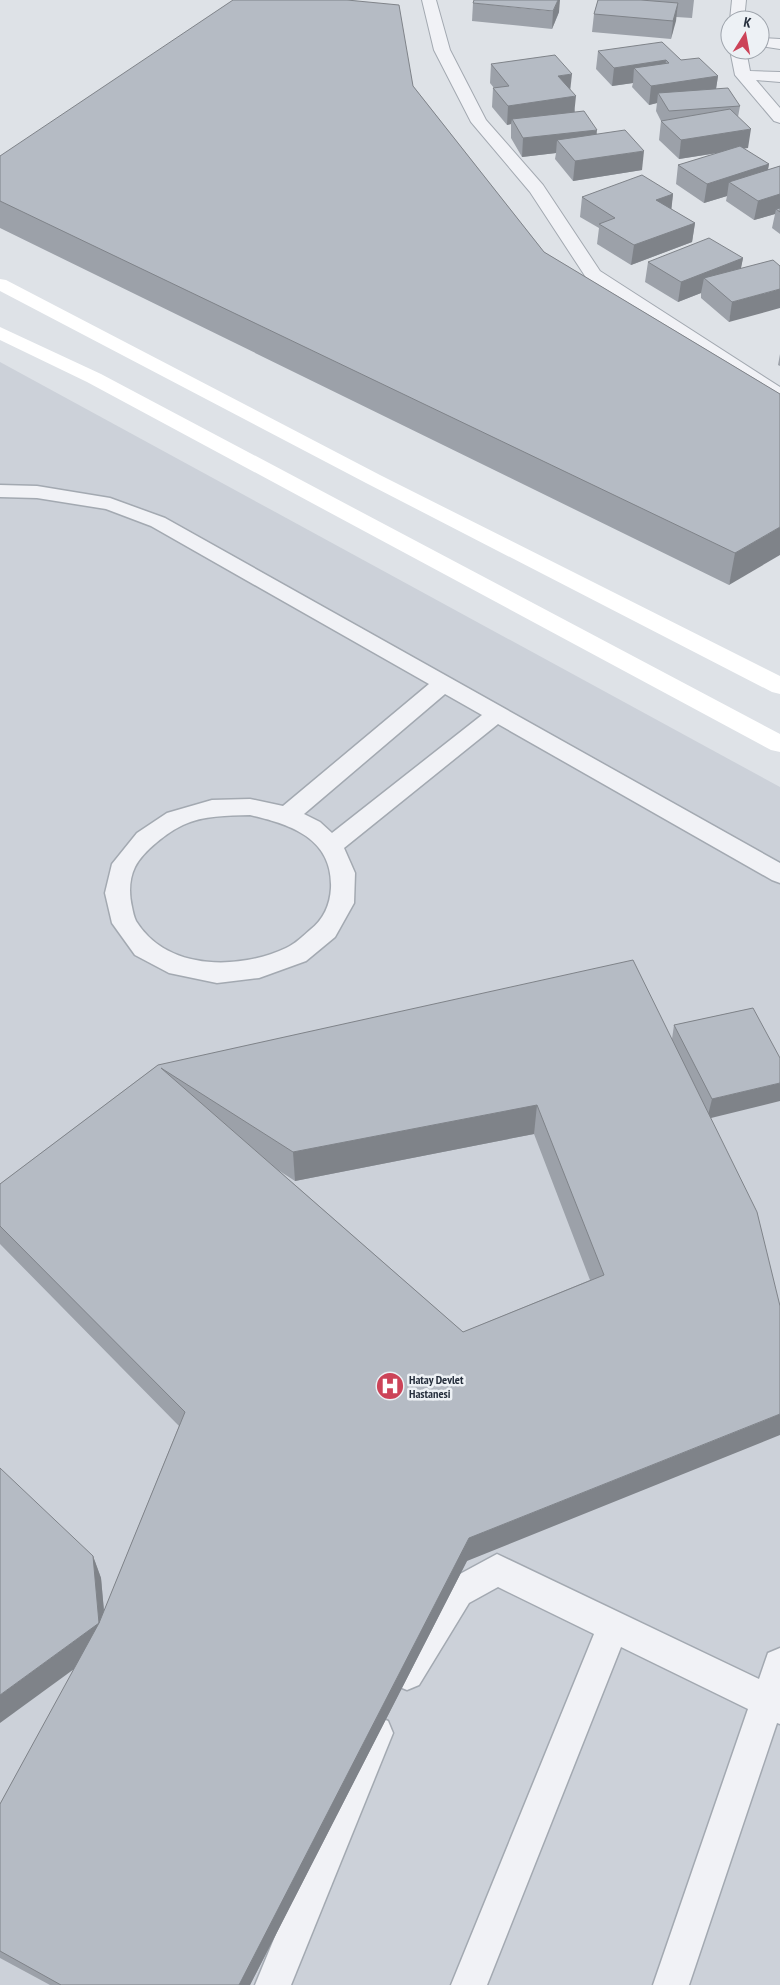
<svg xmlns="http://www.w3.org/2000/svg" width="780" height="1985" viewBox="0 0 780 1985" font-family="'PT Sans Narrow',sans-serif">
<rect width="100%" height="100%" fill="#dee2e7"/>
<polygon fill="#ccd1d9" points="0,362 780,787 780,1985 0,1985"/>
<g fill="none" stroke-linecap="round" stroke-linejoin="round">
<defs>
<g id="lane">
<path d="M0,485l37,1 73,12 55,20 615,345v20l-8,-3 -274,-156 -154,124 11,25 -1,30 -19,34 -29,24 -47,17 -42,5 -48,-10 -34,-18 -23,-32 -7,-30 7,-29 25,-31 30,-20 45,-13 38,-1 33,7 146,-122 -278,-158 -45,-17 -69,-11 -37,-1zM445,694l37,21 -150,118 -12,-11 -16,-8zM250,815c40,9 83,23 81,73 -1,17 -7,31 -21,42 -7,6 -15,14 -24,18 -47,22 -119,23 -150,-27 -2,-4 -3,-9 -4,-14 -3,-13 -3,-28 3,-40 8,-16 33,-35 48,-42 21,-10 44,-9 67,-10z"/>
<polygon points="497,1554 759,1679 768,1653 780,1648 780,1724 777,1723 689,1985 653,1985 748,1709 621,1647 487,1985 451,1985 594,1634 498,1587 469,1603 419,1685 407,1690 395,1685 390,1673 395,1661 447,1581"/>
<polygon points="376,1716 388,1721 393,1733 291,1985 255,1985 364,1721"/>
</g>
<g id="street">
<polygon points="422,0 436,0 450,50 486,120 543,185 600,271 780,387 780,402 773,400 587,279 530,192 471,122 434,50"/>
<polygon points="732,0 746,0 744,20 730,20"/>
<polygon points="760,38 780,39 780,49 760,46"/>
<polygon points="730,50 746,50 750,71 780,72 780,82 756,80 780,108 780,123 774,121 735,75"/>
</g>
</defs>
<use href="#lane" stroke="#a3a9b1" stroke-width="3"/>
<use href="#street" stroke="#a3a9b1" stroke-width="2"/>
<use href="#lane" fill="#f1f2f6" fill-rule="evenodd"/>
<use href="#street" fill="#f1f2f6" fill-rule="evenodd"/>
<g fill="#fff" fill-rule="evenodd">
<polygon points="0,279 6,280 380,475 780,676 780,694 772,692 366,483 0,291"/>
<polygon points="0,327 101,374 780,734 780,752 771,750 87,382 0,340"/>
</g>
</g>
<g fill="#9ca1a9" fill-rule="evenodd">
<polygon points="598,0 694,0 692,18 676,17 671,39 592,32 594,14"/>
<polygon points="473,3 559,12 552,29 472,21"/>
<polygon points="598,51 681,60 718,76 716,89 740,106 738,117 748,148 743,148 769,164 768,170 780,166 780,234 772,228 775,214 754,220 726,201 727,196 704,203 676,184 678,165 718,153 679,159 659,140 661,121 656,111 657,103 649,105 632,87 633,83 612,86 596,69"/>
<polygon points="491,64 570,90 575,112 597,134 642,170 573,181 555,159 556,153 522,157 511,138 511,124 507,125 492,107 493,88 494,88 490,83"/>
<polygon points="413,86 544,252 780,394 729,585 0,228 0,156"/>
<polygon points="673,194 671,209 695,223 692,242 631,265 597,244 599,228 580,217 582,197"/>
<polygon points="743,258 729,322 701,298 701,293 678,302 645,282 648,262"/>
<polygon points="780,354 780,366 778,365"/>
<path d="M753,1008l-42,110 -244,443 -217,424h-200l-50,-27v-154l74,-135 19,-113 8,22 3,33 75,-185 -179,-182v-60l158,-119 514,-26 2,-14zM534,1134l56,146 -127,52 -185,-162 17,11z"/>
</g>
<g fill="#7f8389">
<polygon points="558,0 560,0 559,12 552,29 553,11"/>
<polygon points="678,3 676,21 671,39 673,21"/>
<polygon points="666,60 664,79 634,68 633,83 612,86 614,68"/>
<polygon points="572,74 570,92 558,76"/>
<polygon points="718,76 715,95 658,93 657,103 649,105 651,86"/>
<polygon points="576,96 574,115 512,119 511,124 507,125 508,106"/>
<polygon points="751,129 748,148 679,159 681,140"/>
<polygon points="597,130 595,149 557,140 556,153 522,157 523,138"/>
<polygon points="644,151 642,170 573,181 575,161"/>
<polygon points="769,164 765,183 729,182 727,196 704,203 707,184"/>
<polygon points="673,194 671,213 656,200"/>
<polygon points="780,194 780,212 776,209 775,214 754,220 758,201"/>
<polygon points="695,223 692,242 631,265 634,245"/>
<polygon points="743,258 739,278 704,278 701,293 678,302 681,282"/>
<polygon points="780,289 780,308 729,322 732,302"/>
<polygon points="780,527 780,555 729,585 735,553"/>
<polygon points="780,1083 780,1101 707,1119 712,1099"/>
<polygon points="537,1105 534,1134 295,1181 293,1152"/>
<polygon points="780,1414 780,1435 467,1561 250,1985 239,1985 469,1538"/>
<polygon points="93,1556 101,1578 107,1645 99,1623"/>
<polygon points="99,1623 107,1645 0,1723 0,1695"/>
</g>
<g fill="#b5bbc4" stroke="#7f8389" fill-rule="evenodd">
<polygon points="233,0 347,0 399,5 413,86 544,252 780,394 780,527 735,553 0,201 0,156"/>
<polygon points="474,0 558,0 553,11 473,3"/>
<polygon points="598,0 641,0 678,3 673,21 594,14"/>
<polygon points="662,42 681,60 699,58 718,76 651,86 634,68 669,63 666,60 614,68 598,51"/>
<polygon points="555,55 572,74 558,76 576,96 508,106 493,88 509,86 491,64"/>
<polygon points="728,88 740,106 669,111 658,93"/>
<polygon points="730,109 751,129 681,140 661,121"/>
<polygon points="584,111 597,130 523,138 512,119"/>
<polygon points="625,130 644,151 575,161 557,140"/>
<polygon points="740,146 769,164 707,184 678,165"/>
<polygon points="780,166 780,194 758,201 729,182"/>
<polygon points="642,175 673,194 656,200 695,223 634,245 599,224 615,218 582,197"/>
<polygon points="780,208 780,212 776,209"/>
<polygon points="709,238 743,258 681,282 648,262"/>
<polygon points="773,260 780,266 780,289 732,302 704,278"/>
<path d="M633,960l124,252 23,94v108l-311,124 -230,447h-178l-61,-34v-147l99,-181 -99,72v-227l93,88 6,67 86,-211 -185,-186v-42l158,-119zM161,1068l132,84 244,-47 67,170 -141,57z"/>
<polygon points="753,1008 780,1058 780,1083 712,1099 674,1025"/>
</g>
<defs>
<symbol id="hospital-disc" viewBox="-11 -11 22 22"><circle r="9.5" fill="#cc4358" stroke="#edf1f5"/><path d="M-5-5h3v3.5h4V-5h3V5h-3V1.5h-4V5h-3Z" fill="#fff"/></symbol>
</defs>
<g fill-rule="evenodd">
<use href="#hospital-disc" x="374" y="1370" width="32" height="32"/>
</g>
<g text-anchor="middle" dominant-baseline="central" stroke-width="5" stroke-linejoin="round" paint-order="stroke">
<g font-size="12" font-weight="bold" fill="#27303e" stroke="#edf1f5" text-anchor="start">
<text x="409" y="1379">Hatay Devlet<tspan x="409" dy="14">Hastanesi</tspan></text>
</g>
</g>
<g transform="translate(745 35) rotate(11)"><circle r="24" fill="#edf1f5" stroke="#9ea4ac"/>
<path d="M0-4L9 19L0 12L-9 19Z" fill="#cc4358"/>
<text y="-8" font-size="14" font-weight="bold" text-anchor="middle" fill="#27303e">K</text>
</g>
</svg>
